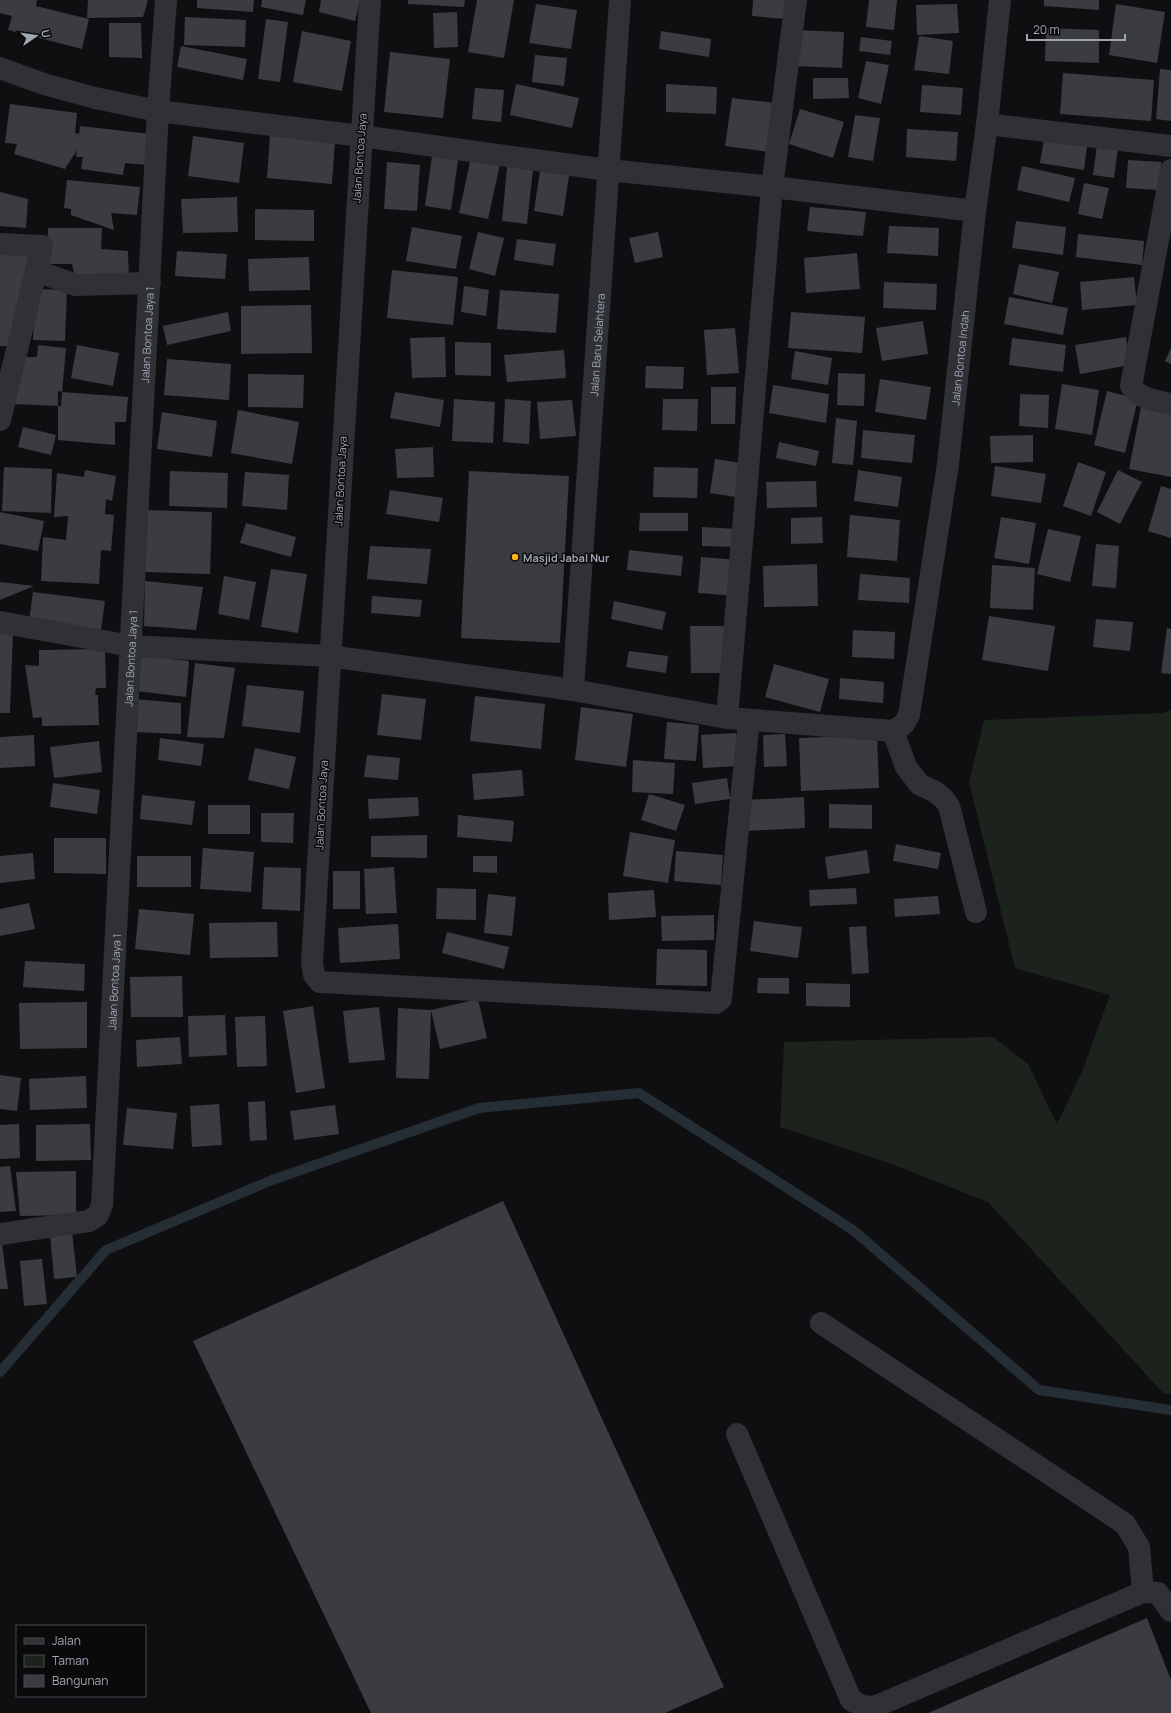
<svg xmlns="http://www.w3.org/2000/svg" width="1171" height="1713" viewBox="0 0 1171 1713" font-family="Manrope,sans-serif">
<rect width="100%" height="100%" fill="#0f0f11"/>
<polygon fill="#1b231c" points="1171,710 1171,1394 1164,1394 988,1202 889,1163 780,1127 784,1042 993,1037 1028,1064 1057,1124 1082,1072 1110,995 1015,968 969,782 984,720 1163,713"/>
<g fill="none" stroke-linecap="round" stroke-linejoin="round">
<polyline stroke="#252e35" stroke-width="10" points="0,1372 106,1250 272,1180 479,1108 639,1093 853,1230 1039,1390 1171,1410"/>
</g>
<g fill="#3b3c41">
<polygon points="0,0 37,0 36,6 89,19 82,49 8,30 12,16 0,13"/>
<polygon points="88,0 148,0 143,17 87,18"/>
<polygon points="197,0 254,0 253,12 197,8"/>
<polygon points="262,0 306,0 303,15 261,7"/>
<polygon points="321,0 360,0 355,21 319,12"/>
<polygon points="408,0 465,0 464,7 408,4"/>
<polygon points="477,0 514,0 504,58 468,52"/>
<polygon points="753,0 787,0 786,19 752,16"/>
<polygon points="869,0 897,0 894,30 866,27"/>
<polygon points="1044,0 1099,0 1099,10 1044,6"/>
<polygon points="536,4 577,10 571,49 529,43"/>
<polygon points="957,4 959,33 917,35 916,5"/>
<polygon points="1116,4 1165,12 1157,63 1109,55"/>
<polygon points="457,12 458,47 434,48 433,13"/>
<polygon points="185,17 246,20 245,47 184,45"/>
<polygon points="266,19 288,22 280,82 258,79"/>
<polygon points="109,23 141,23 142,58 109,57"/>
<polygon points="1046,28 1099,30 1099,63 1045,61"/>
<polygon points="795,30 844,32 842,68 793,66"/>
<polygon points="302,31 351,41 342,91 293,82"/>
<polygon points="661,31 711,39 709,57 659,49"/>
<polygon points="919,36 953,41 949,74 914,70"/>
<polygon points="861,37 892,41 890,55 859,51"/>
<polygon points="181,46 247,59 243,80 177,67"/>
<polygon points="390,52 450,59 443,118 384,112"/>
<polygon points="535,55 567,58 564,86 532,82"/>
<polygon points="866,61 889,65 881,104 858,98"/>
<polygon points="1160,69 1171,70 1171,121 1156,119"/>
<polygon points="1063,73 1154,80 1151,121 1060,114"/>
<polygon points="813,78 848,78 849,98 813,99"/>
<polygon points="516,84 579,98 572,128 510,115"/>
<polygon points="666,84 717,87 716,114 666,112"/>
<polygon points="922,85 963,88 961,115 920,112"/>
<polygon points="475,88 504,90 501,122 472,119"/>
<polygon points="732,98 775,103 769,152 725,146"/>
<polygon points="10,104 77,113 75,133 79,134 80,126 151,134 148,165 125,163 123,175 81,169 83,157 76,157 77,150 65,169 14,154 17,144 5,143"/>
<polygon points="800,109 844,122 833,158 789,144"/>
<polygon points="855,115 880,118 873,161 848,157"/>
<polygon points="907,129 958,132 956,161 906,157"/>
<polygon points="270,135 335,141 332,184 267,178"/>
<polygon points="193,136 244,143 239,183 188,176"/>
<polygon points="1098,137 1119,140 1114,178 1093,175"/>
<polygon points="1044,139 1087,146 1084,170 1040,163"/>
<polygon points="432,156 458,160 451,210 425,206"/>
<polygon points="471,157 500,164 488,219 459,213"/>
<polygon points="1128,160 1161,162 1159,190 1126,188"/>
<polygon points="387,162 420,165 417,211 384,209"/>
<polygon points="541,164 570,169 563,216 534,211"/>
<polygon points="1022,166 1075,178 1069,202 1017,190"/>
<polygon points="507,167 533,169 527,224 502,221"/>
<polygon points="67,180 140,187 137,215 111,213 114,230 71,215 71,209 64,208"/>
<polygon points="1084,183 1109,188 1102,219 1078,214"/>
<polygon points="0,192 28,199 26,228 0,226"/>
<polygon points="237,197 238,232 183,233 181,199"/>
<polygon points="810,207 866,212 863,236 807,231"/>
<polygon points="255,209 314,210 314,241 255,240"/>
<polygon points="1016,221 1066,227 1063,255 1012,248"/>
<polygon points="889,226 939,228 938,256 887,253"/>
<polygon points="412,227 462,236 456,269 406,261"/>
<polygon points="48,228 102,228 101,249 128,251 129,281 76,281 72,264 47,264"/>
<polygon points="478,232 504,238 495,276 469,269"/>
<polygon points="658,232 663,257 635,263 629,238"/>
<polygon points="1078,234 1144,241 1142,265 1076,257"/>
<polygon points="517,239 556,244 553,266 514,260"/>
<polygon points="0,249 36,251 10,346 0,346"/>
<polygon points="177,251 227,254 225,279 175,276"/>
<polygon points="857,253 860,289 806,293 804,258"/>
<polygon points="309,257 310,290 249,291 248,259"/>
<polygon points="1019,264 1059,272 1052,303 1013,294"/>
<polygon points="392,270 458,277 453,325 387,318"/>
<polygon points="1134,277 1137,305 1082,310 1080,282"/>
<polygon points="884,282 937,284 936,310 883,308"/>
<polygon points="464,286 489,290 486,316 461,312"/>
<polygon points="35,289 67,290 65,341 33,340"/>
<polygon points="500,290 559,294 556,333 497,329"/>
<polygon points="1009,297 1068,308 1063,335 1004,324"/>
<polygon points="311,305 312,353 241,354 241,306"/>
<polygon points="228,312 231,331 167,345 163,326"/>
<polygon points="791,312 865,317 862,353 788,348"/>
<polygon points="923,321 928,354 882,361 876,328"/>
<polygon points="735,328 739,373 707,375 704,330"/>
<polygon points="445,337 446,377 412,378 410,338"/>
<polygon points="1126,337 1130,365 1080,374 1075,345"/>
<polygon points="1012,338 1066,345 1063,372 1009,365"/>
<polygon points="455,342 491,343 491,376 455,375"/>
<polygon points="38,345 66,348 62,392 58,391 58,406 13,404 21,357 37,357"/>
<polygon points="77,345 119,353 113,386 71,378"/>
<polygon points="1171,348 1171,364 1165,361"/>
<polygon points="564,350 566,378 507,382 504,355"/>
<polygon points="795,351 832,358 828,385 791,379"/>
<polygon points="167,359 231,364 229,400 164,395"/>
<polygon points="646,366 684,367 683,389 645,388"/>
<polygon points="838,373 865,374 864,406 837,405"/>
<polygon points="248,374 304,375 303,408 248,407"/>
<polygon points="880,379 931,387 926,420 875,412"/>
<polygon points="1062,384 1099,390 1092,435 1055,429"/>
<polygon points="773,385 829,394 826,423 769,413"/>
<polygon points="711,387 736,387 735,424 711,424"/>
<polygon points="1107,391 1138,399 1125,453 1094,445"/>
<polygon points="62,392 128,397 126,422 115,422 115,445 58,440 58,406 61,406"/>
<polygon points="395,392 444,400 440,427 390,418"/>
<polygon points="1020,394 1049,395 1048,428 1019,426"/>
<polygon points="454,399 495,402 493,443 452,441"/>
<polygon points="505,399 531,401 529,444 503,442"/>
<polygon points="663,399 698,399 697,431 662,430"/>
<polygon points="572,400 576,436 540,439 537,402"/>
<polygon points="1141,407 1171,413 1171,477 1129,469"/>
<polygon points="238,410 299,422 292,464 231,453"/>
<polygon points="162,412 217,421 212,457 157,449"/>
<polygon points="836,418 857,421 853,465 832,463"/>
<polygon points="23,427 56,435 51,455 18,447"/>
<polygon points="863,430 915,435 912,463 861,458"/>
<polygon points="1033,435 1033,462 991,463 990,436"/>
<polygon points="779,442 819,451 816,466 776,458"/>
<polygon points="433,447 434,477 397,478 395,449"/>
<polygon points="715,459 741,463 736,497 710,493"/>
<polygon points="1078,462 1106,472 1091,516 1063,506"/>
<polygon points="995,466 1046,474 1041,503 991,496"/>
<polygon points="4,467 52,469 51,513 2,511"/>
<polygon points="654,467 698,468 697,498 653,497"/>
<polygon points="85,470 116,476 112,501 106,499 105,514 114,515 111,551 101,550 99,584 41,581 43,537 66,540 68,516 54,517 57,473 84,477"/>
<polygon points="858,470 902,477 898,507 854,501"/>
<polygon points="1118,470 1142,482 1120,524 1097,512"/>
<polygon points="170,471 228,473 227,508 169,506"/>
<polygon points="469,471 569,476 560,643 461,638"/>
<polygon points="245,472 289,475 287,510 242,506"/>
<polygon points="816,481 817,507 767,508 766,482"/>
<polygon points="1161,486 1171,489 1171,538 1148,531"/>
<polygon points="390,490 443,498 439,522 386,514"/>
<polygon points="145,510 212,512 210,574 144,572"/>
<polygon points="0,512 44,521 38,551 0,544"/>
<polygon points="640,513 688,513 688,531 639,531"/>
<polygon points="850,515 900,520 897,561 847,557"/>
<polygon points="822,517 823,543 791,544 791,518"/>
<polygon points="1001,517 1036,523 1029,564 994,558"/>
<polygon points="246,523 296,537 291,557 240,543"/>
<polygon points="702,527 737,529 737,547 702,546"/>
<polygon points="1048,529 1081,536 1070,582 1037,574"/>
<polygon points="1096,544 1119,546 1116,588 1092,586"/>
<polygon points="370,546 431,549 427,584 367,579"/>
<polygon points="629,550 683,556 681,576 627,570"/>
<polygon points="701,557 739,560 737,596 698,593"/>
<polygon points="817,564 818,606 764,607 763,566"/>
<polygon points="992,565 1035,568 1033,610 990,608"/>
<polygon points="271,569 307,574 298,633 261,627"/>
<polygon points="860,574 910,578 909,603 858,600"/>
<polygon points="224,576 256,582 249,620 218,614"/>
<polygon points="145,581 203,587 196,630 144,626"/>
<polygon points="0,582 34,586 0,600"/>
<polygon points="33,592 105,601 101,630 29,622"/>
<polygon points="372,596 422,600 420,617 371,613"/>
<polygon points="614,601 666,612 662,630 611,619"/>
<polygon points="989,616 1055,626 1048,671 982,660"/>
<polygon points="1096,619 1133,622 1130,651 1093,647"/>
<polygon points="690,626 729,626 730,673 691,673"/>
<polygon points="1167,628 1171,629 1171,674 1161,673"/>
<polygon points="853,630 895,632 894,659 852,657"/>
<polygon points="0,633 13,633 10,713 0,713"/>
<polygon points="105,649 106,688 96,688 95,695 98,695 99,725 42,726 42,717 33,718 25,665 39,666 39,650"/>
<polygon points="629,651 668,656 666,673 626,667"/>
<polygon points="136,655 189,661 186,697 136,691"/>
<polygon points="195,663 235,668 224,738 187,737"/>
<polygon points="774,664 829,679 820,712 765,697"/>
<polygon points="840,678 884,682 883,703 839,699"/>
<polygon points="247,685 304,691 300,733 242,726"/>
<polygon points="382,694 426,699 421,740 377,735"/>
<polygon points="475,696 545,704 541,749 470,741"/>
<polygon points="134,699 181,703 181,734 134,732"/>
<polygon points="581,707 633,714 626,767 575,760"/>
<polygon points="667,722 699,725 696,761 664,759"/>
<polygon points="736,733 738,766 703,768 701,735"/>
<polygon points="785,734 787,766 764,767 763,735"/>
<polygon points="34,735 35,766 0,768 0,737"/>
<polygon points="877,735 879,788 801,791 799,738"/>
<polygon points="160,738 204,744 201,766 158,760"/>
<polygon points="99,741 102,772 54,778 50,747"/>
<polygon points="255,748 296,757 289,789 248,780"/>
<polygon points="367,755 400,758 398,780 364,777"/>
<polygon points="633,760 675,763 673,794 632,792"/>
<polygon points="522,770 524,796 474,800 472,774"/>
<polygon points="727,778 730,799 695,804 692,783"/>
<polygon points="53,783 100,790 97,814 50,807"/>
<polygon points="649,794 685,805 676,831 641,820"/>
<polygon points="142,795 195,801 192,825 140,819"/>
<polygon points="418,797 419,816 369,819 368,799"/>
<polygon points="804,797 805,828 746,831 745,800"/>
<polygon points="829,804 872,805 872,829 829,828"/>
<rect x="208" y="805" width="42" height="29"/>
<polygon points="261,813 294,813 293,843 261,842"/>
<polygon points="458,815 514,821 512,842 457,837"/>
<polygon points="630,832 675,840 668,883 623,876"/>
<polygon points="427,835 427,858 371,857 371,836"/>
<polygon points="54,838 106,838 106,874 54,873"/>
<polygon points="896,844 941,853 938,869 893,861"/>
<polygon points="203,848 254,852 251,892 200,889"/>
<polygon points="867,850 870,873 828,879 825,857"/>
<polygon points="676,851 723,855 721,885 674,881"/>
<polygon points="33,853 35,879 0,883 0,856"/>
<rect x="137" y="856" width="54" height="31"/>
<polygon points="473,856 497,856 497,873 473,872"/>
<polygon points="264,867 301,868 300,911 262,909"/>
<polygon points="394,867 397,913 366,914 364,869"/>
<rect x="333" y="871" width="27" height="38"/>
<polygon points="437,888 476,889 476,920 436,919"/>
<polygon points="856,888 857,904 810,906 809,890"/>
<polygon points="654,890 656,917 609,920 608,893"/>
<polygon points="488,894 516,897 512,936 484,933"/>
<polygon points="938,896 940,914 895,917 894,899"/>
<polygon points="29,903 35,929 0,936 0,909"/>
<polygon points="139,909 194,914 190,955 135,949"/>
<polygon points="714,915 714,940 662,941 661,916"/>
<polygon points="754,921 802,927 798,958 750,951"/>
<polygon points="277,922 278,957 210,958 209,923"/>
<polygon points="398,924 400,959 340,963 338,928"/>
<polygon points="866,926 869,973 852,974 849,927"/>
<polygon points="447,932 509,947 504,969 442,953"/>
<polygon points="657,949 707,950 707,986 656,985"/>
<polygon points="25,961 85,964 84,991 23,987"/>
<polygon points="182,976 183,1017 131,1017 130,977"/>
<polygon points="758,978 789,978 789,994 757,993"/>
<polygon points="806,983 850,984 850,1007 806,1006"/>
<polygon points="478,999 487,1038 440,1049 431,1010"/>
<polygon points="87,1002 87,1048 20,1049 19,1003"/>
<polygon points="313,1006 325,1088 296,1093 283,1011"/>
<polygon points="379,1007 385,1060 349,1063 343,1011"/>
<polygon points="398,1008 431,1010 429,1079 396,1078"/>
<polygon points="225,1015 227,1055 189,1057 188,1016"/>
<polygon points="265,1016 267,1066 237,1067 235,1017"/>
<polygon points="180,1037 182,1064 137,1067 136,1040"/>
<polygon points="0,1075 21,1078 17,1111 0,1109"/>
<polygon points="86,1076 87,1108 30,1110 29,1079"/>
<polygon points="265,1101 267,1140 250,1141 248,1102"/>
<polygon points="219,1104 222,1145 192,1147 190,1106"/>
<polygon points="335,1105 339,1134 294,1140 290,1111"/>
<polygon points="127,1108 177,1113 173,1149 123,1145"/>
<polygon points="19,1124 20,1158 0,1159 0,1125"/>
<polygon points="90,1124 91,1160 36,1161 36,1125"/>
<polygon points="10,1166 16,1211 0,1212 0,1167"/>
<polygon points="76,1171 76,1215 20,1216 16,1172"/>
<polygon points="503,1201 724,1687 665,1713 371,1713 193,1341"/>
<polygon points="72,1232 77,1277 54,1279 50,1234"/>
<polygon points="0,1244 2,1244 8,1289 0,1289"/>
<polygon points="42,1259 47,1304 24,1306 20,1261"/>
<polygon points="1147,1618 1171,1680 1171,1713 928,1713"/>
</g>
<g fill="none" stroke-linecap="round" stroke-linejoin="round">
<g stroke="#303136" stroke-width="22">
<polyline points="370,0 312,963 314,975 320,982 716,1003 721,999 749,720"/>
<polyline points="0,68 44,84 95,98 158,111 361,136 608,170 772,187 975,211"/>
<polyline points="987,124 1171,146"/>
<path d="M1171,170l-40,216c8,13 26,15 40,18"/>
<polyline points="0,244 42,246 0,420"/>
<polyline points="36,271 76,285 150,283"/>
<path id="s1" d="M0,622l131,24 198,10 244,34 154,28 166,13 11,-7 5,-9 39,-251 27,-253 12,-87 13,-124"/>
<path id="s2" d="M573,690l47,-690"/>
<polyline points="727,718 772,187 796,0"/>
<polyline points="893,731 906,767 920,785 934,791 943,798 949,806 976,912"/>
<path id="s3" d="M0,1234l89,-13 9,-6 4,-10 56,-1094 8,-111"/>
<polyline points="821,1323 1125,1524 1139,1547 1143,1592"/>
<polyline points="737,1434 851,1700 862,1706 874,1707 1143,1592 1158,1593 1171,1611"/>
</g>
</g>
<circle fill="#ffb319" stroke="#0a0a0b" stroke-width="1.5" cx="515" cy="557" r="4"/>
<g text-anchor="middle" dominant-baseline="central" stroke-width="3" stroke-linejoin="round" paint-order="stroke">
<g font-size="11" fill="#9fa5b3" stroke="#0a0a0b">
<text transform="translate(359 158) rotate(-86)">Jalan Bontoa Jaya</text>
<text stroke="none"><textPath href="#s3" startOffset="983">Jalan Bontoa Jaya 1</textPath></text>
<text stroke="none"><textPath href="#s2" startOffset="346">Jalan Baru Seiahtera</textPath></text>
<text stroke="none"><textPath href="#s1" startOffset="1285">Jalan Bontoa Indah</textPath></text>
<text transform="translate(340 481) rotate(-87)">Jalan Bontoa Jaya</text>
<text stroke="none"><textPath href="#s3" startOffset="659">Jalan Bontoa Jaya 1</textPath></text>
<text transform="translate(321 805) rotate(-87)">Jalan Bontoa Jaya</text>
<text stroke="none"><textPath href="#s3" startOffset="335">Jalan Bontoa Jaya 1</textPath></text>
</g>
<g font-size="11" font-weight="bold" fill="#9fa5b3" stroke="#0a0a0b" text-anchor="start">
<text x="523" y="557">Masjid Jabal Nur</text>
</g>
</g>
<rect x="16" y="1625" width="130" height="72" fill="#0a0a0b" stroke="#46484e"/>
<rect x="24" y="1638" width="20" height="6" fill="#303136" stroke="#46484e"/>
<text x="52" y="1645" font-size="12" fill="#9fa5b3">Jalan</text>
<rect x="24" y="1655" width="20" height="12" fill="#1b231c" stroke="#46484e"/>
<text x="52" y="1665" font-size="12" fill="#9fa5b3">Taman</text>
<rect x="24" y="1675" width="20" height="12" fill="#3b3c41" stroke="#46484e"/>
<text x="52" y="1685" font-size="12" fill="#9fa5b3">Bangunan</text>
<g transform="translate(36 36) rotate(77)" stroke="#0a0a0b" stroke-width="3" paint-order="stroke">
<path d="M0-3L7 15L0 10L-7 15Z" fill="#9fa5b3"/>
<text y="-6" font-size="11" font-weight="bold" text-anchor="middle" fill="#9fa5b3">U</text>
</g>
<path d="M1027 34v6h98v-6" fill="none" stroke="#9fa5b3" stroke-width="2"/>
<text x="1033" y="34" font-size="12" fill="#9fa5b3" stroke="#0a0a0b" stroke-width="3" paint-order="stroke">20 m</text>
</svg>
